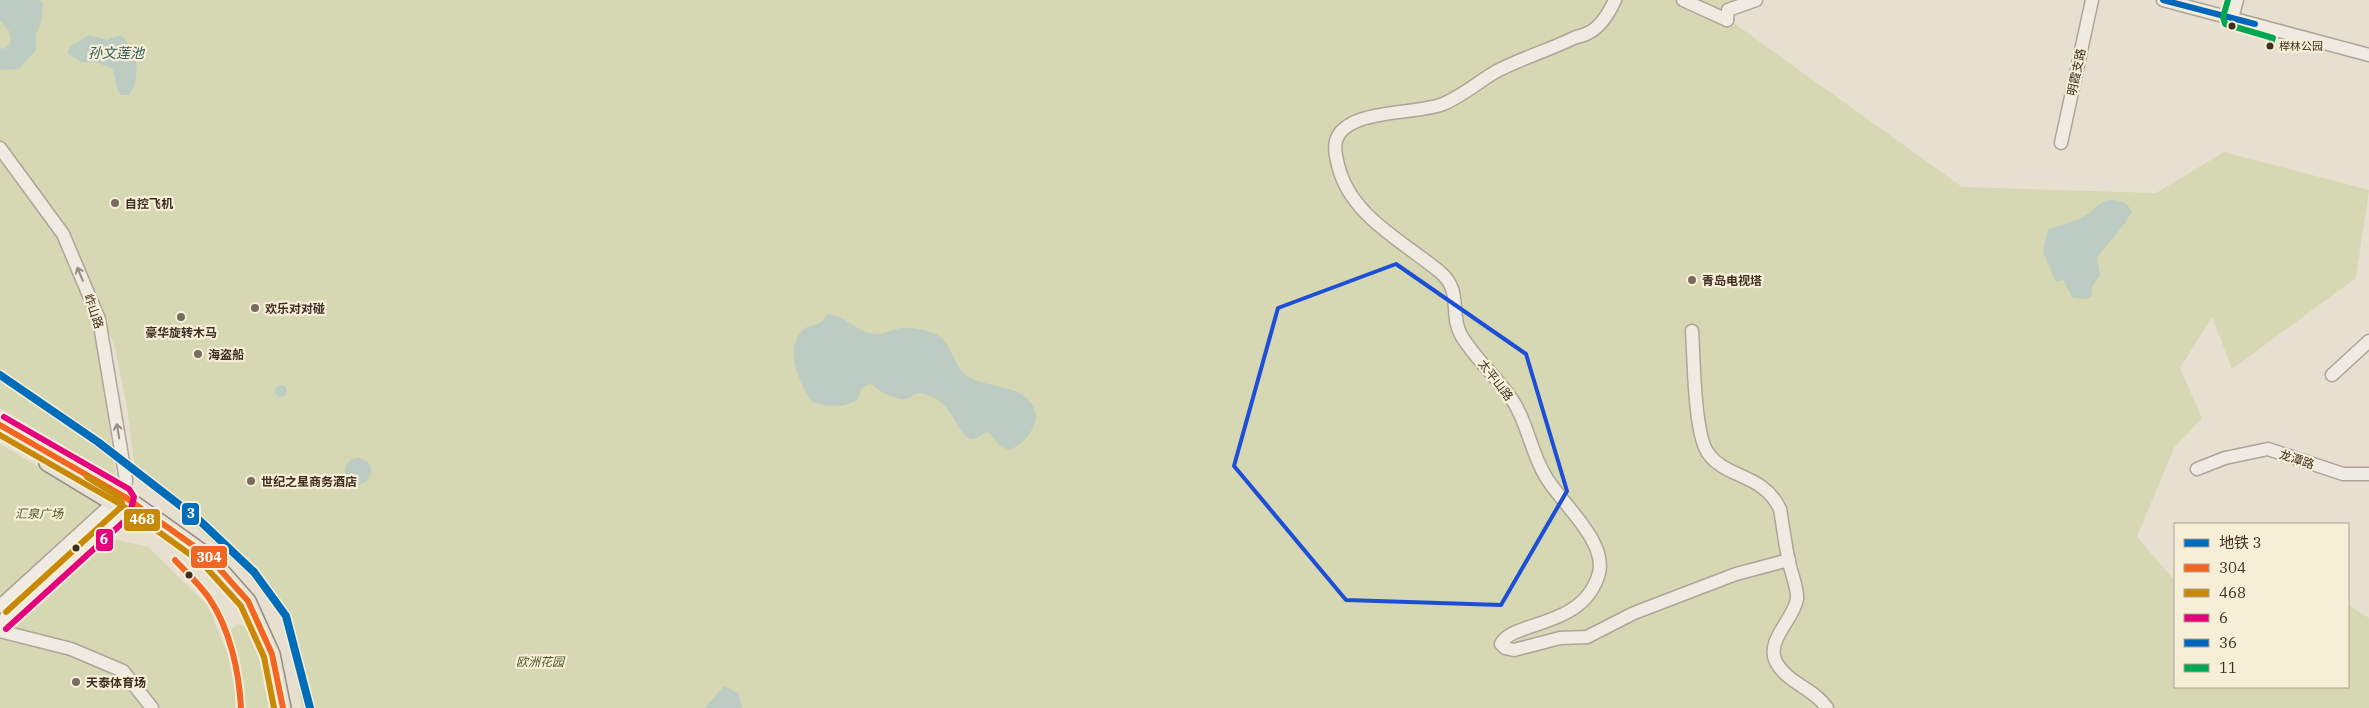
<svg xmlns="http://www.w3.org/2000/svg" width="2369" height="708" viewBox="0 0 2369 708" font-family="'IBM Plex Serif','Noto Sans SC',serif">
<rect width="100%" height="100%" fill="#e7e0d1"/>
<g fill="#d6d7b3">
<polygon points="0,0 1745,0 1720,13 1962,187 2156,193 2224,152 2369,190 2356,278 2232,369 2212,317 2180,368 2202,418 2174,448 2137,537 2175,581 2175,687 2348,687 2348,605 2369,618 2369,708 302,708 285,607 135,472 127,407 114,344 63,234 0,148"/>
<polygon points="0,154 59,236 95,319 116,477 0,408"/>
<polygon points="0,444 104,505 0,599"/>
<polygon points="112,539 148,547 208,606 231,662 236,708 0,708 0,621 6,627 29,606 35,607"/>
<polygon points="237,624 247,627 263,670 270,708 243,708 243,682 230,631"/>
</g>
<g fill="#bcccc2">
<polygon points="0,0 39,0 43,4 41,22 36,34 36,50 19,69 0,70 0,48 4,49 11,43 9,31 0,20"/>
<path d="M89,35l18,5 13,-5c18,13 22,42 9,60h-8l-4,-7 -4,-19 -17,-7h-14l-15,-9 3,-6z"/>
<path d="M2109,200c11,0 18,2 23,12 -10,16 -22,30 -35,45l3,18 -8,12v9l-5,3 -14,-1 -10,-18 -7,2 -13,-30 5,-23c13,-3 26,-7 38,-14 9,-5 11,-12 23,-15z"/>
<path d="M829,314c17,3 29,18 45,20 7,1 15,-3 22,-5 12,-3 26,0 37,4 18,6 19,30 32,41 20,17 61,7 70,38 1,5 2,7 0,11 -5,13 -13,21 -25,27l-9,-3 -12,-15c-7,0 -12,10 -20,6 -10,-5 -16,-26 -26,-34 -5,-5 -21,-14 -28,-10 -5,3 -7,6 -14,5 -5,-1 -14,-4 -18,-6 -10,-6 -9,-14 -22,-4l-3,10c-15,10 -30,8 -46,3 -13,-19 -27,-50 -11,-70 6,-8 14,-5 20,-10 4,-2 4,-6 8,-8z"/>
<circle cx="281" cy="391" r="6"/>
<circle cx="358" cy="471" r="13"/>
<polygon points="724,686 738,693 742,708 705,708"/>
</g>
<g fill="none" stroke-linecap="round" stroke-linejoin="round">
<defs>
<g id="minor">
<path d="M1615,0c-6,13 -14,27 -27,33 -5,3 -10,3 -14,5 -25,12 -52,20 -77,33 -18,10 -34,25 -54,33 -26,11 -98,4 -107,37 -2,8 0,16 2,24 12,51 65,76 102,107 23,19 9,42 21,63 14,24 37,43 52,66 15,23 18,52 33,76 15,26 61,64 53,96 -15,56 -87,47 -98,71l4,4 9,2 46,-12 27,-1 47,-24 102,-39 53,-14"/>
<polyline points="1683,0 1727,20"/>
<polyline points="2163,0 2369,55"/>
<polyline points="2232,18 2237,0"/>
<polyline points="1727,20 1728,10 1756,0"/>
<polyline points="2061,143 2092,0"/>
<polyline points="0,148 63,234 99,319 126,480 123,511 0,623"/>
<path d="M1692,331c2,27 2,103 16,122 18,26 55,20 72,56 3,17 5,35 9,53 2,11 9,26 8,37 -3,20 -32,42 -21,63 11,21 39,27 51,46"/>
<polyline points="2332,375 2369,341"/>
<polyline points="2197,469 2225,458 2268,449 2343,474 2369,474"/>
<polyline points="0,606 113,503 119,500"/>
<polyline points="0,631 71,649 123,671 152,708"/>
</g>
<g id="major">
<polyline points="0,425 125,497 208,556 248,601 272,654 283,708"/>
<polyline points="47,463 113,503 123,511"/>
</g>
</defs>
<use href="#minor" stroke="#ada599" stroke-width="15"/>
<use href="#major" stroke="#928b80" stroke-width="18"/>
<use href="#minor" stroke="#efebe3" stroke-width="12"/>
<use href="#major" stroke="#e6e1d4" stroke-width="15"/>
<defs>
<g id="bus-1">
<polyline points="0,425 125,497 208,556 248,601 272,654 283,708"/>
<path d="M175,560c11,12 24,24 34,38 21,31 30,73 32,110"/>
</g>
<g id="bus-2">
<polyline points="0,435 120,504 202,563 241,606 264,657 274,708"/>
<polyline points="6,612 121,507 122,502 119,497 87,477"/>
</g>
<polyline id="bus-3" points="4,417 129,489 134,497 129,517 6,629"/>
<polyline id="bus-4" points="2163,0 2255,24"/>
<polyline id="bus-5" points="2228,0 2223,17 2225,24 2273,38 2270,46"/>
</defs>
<use href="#bus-1" stroke="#f7eed8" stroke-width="10"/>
<use href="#bus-2" stroke="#f7eed8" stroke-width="10"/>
<use href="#bus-3" stroke="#f7eed8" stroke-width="10"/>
<use href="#bus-4" stroke="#f7eed8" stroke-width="10"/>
<use href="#bus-5" stroke="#f7eed8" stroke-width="10"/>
<use href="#bus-1" stroke="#f26522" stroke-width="6"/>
<use href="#bus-2" stroke="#c88808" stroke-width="6"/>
<use href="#bus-3" stroke="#e5007d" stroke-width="6"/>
<use href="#bus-4" stroke="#0065bd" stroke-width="6"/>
<use href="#bus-5" stroke="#00a651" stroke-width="6"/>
<defs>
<polyline id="metro-1" points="0,375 98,442 199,520 254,572 286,616 310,708"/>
</defs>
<use href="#metro-1" stroke="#f7eed8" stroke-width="11"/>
<use href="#metro-1" stroke="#006dbb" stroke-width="8"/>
</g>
<defs><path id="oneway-shaft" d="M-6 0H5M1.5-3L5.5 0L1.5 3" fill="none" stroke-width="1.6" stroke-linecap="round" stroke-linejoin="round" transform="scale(1.25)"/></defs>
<g stroke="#968c82">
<use href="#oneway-shaft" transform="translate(80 274) rotate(-113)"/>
<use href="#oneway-shaft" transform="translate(118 431) rotate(-100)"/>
</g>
<path fill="none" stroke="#1d4ed8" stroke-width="4" stroke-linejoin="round" d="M1396,264l130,90 41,137 -66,114 -155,-5 -112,-134 44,-158z"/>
<g fill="#3d2e20" stroke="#f7eed8" stroke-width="2">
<circle cx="2232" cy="26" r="4.5"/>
<circle cx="2270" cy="46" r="4.5"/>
<circle cx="76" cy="548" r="4.5"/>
<circle cx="189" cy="575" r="4.5"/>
</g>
<g fill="#786c5e" stroke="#f7eed8" stroke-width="2">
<circle cx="115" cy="203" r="5"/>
<circle cx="1692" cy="280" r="5"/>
<circle cx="255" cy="308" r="5"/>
<circle cx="181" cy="317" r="5"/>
<circle cx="198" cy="354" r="5"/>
<circle cx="251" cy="481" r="5"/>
<circle cx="76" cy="682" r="5"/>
</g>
<g text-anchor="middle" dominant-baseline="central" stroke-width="4.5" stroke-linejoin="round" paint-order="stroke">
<g font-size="11" fill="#3d2e20" stroke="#f7eed8" text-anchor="start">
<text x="2279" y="46">榉林公园</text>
</g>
<g font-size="12" fill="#3d2e20" stroke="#f7eed8">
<text transform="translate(2076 72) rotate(-78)">明霞支路</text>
<text transform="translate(94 311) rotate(71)">岞山路</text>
<text transform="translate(1496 380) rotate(52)">太平山路</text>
<text transform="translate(2297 459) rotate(18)">龙潭路</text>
</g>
<g font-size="12" font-weight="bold" fill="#3d2e20" stroke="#f7eed8" text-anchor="start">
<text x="125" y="203">自控飞机</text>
<text x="1702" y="280">青岛电视塔</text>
<text x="265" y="308">欢乐对对碰</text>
<text x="181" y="332" text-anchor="middle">豪华旋转木马</text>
<text x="208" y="354">海盗船</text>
<text x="261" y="481">世纪之星商务酒店</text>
<text x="86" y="682">天泰体育场</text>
</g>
<g font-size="12" font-style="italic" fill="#4d5a26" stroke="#f7eed8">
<text x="39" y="513">汇泉广场</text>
<text x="540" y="661">欧洲花园</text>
</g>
<g font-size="14" font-style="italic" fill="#2f5d5a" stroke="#f7eed8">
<text x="116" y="53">孙文莲池</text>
</g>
</g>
<g stroke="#f7eed8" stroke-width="2">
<rect x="181" y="502" width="19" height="24" rx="5" fill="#006dbb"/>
<rect x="123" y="508" width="38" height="24" rx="5" fill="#c88808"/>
<rect x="95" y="528" width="19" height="24" rx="5" fill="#e5007d"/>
<rect x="190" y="545" width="38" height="24" rx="5" fill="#f26522"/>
</g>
<g font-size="14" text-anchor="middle" font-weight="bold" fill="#fff">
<text x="191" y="518">3</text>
<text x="142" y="524">468</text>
<text x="104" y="544">6</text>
<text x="209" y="562">304</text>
</g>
<rect x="2174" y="523" width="175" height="165" fill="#f7eed8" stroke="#ada18e"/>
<rect x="2184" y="539" width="25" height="8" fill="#006dbb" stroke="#ada18e"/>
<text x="2219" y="548" font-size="15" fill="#3d2e20">地铁 3</text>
<rect x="2184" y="564" width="25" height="8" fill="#f26522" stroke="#ada18e"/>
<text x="2219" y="573" font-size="15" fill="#3d2e20">304</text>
<rect x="2184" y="589" width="25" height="8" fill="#c88808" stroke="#ada18e"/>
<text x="2219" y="598" font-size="15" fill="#3d2e20">468</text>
<rect x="2184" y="614" width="25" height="8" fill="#e5007d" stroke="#ada18e"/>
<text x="2219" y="623" font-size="15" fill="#3d2e20">6</text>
<rect x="2184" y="639" width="25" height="8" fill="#0065bd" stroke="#ada18e"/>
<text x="2219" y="648" font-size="15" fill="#3d2e20">36</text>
<rect x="2184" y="664" width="25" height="8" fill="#00a651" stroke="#ada18e"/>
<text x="2219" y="673" font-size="15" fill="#3d2e20">11</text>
</svg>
